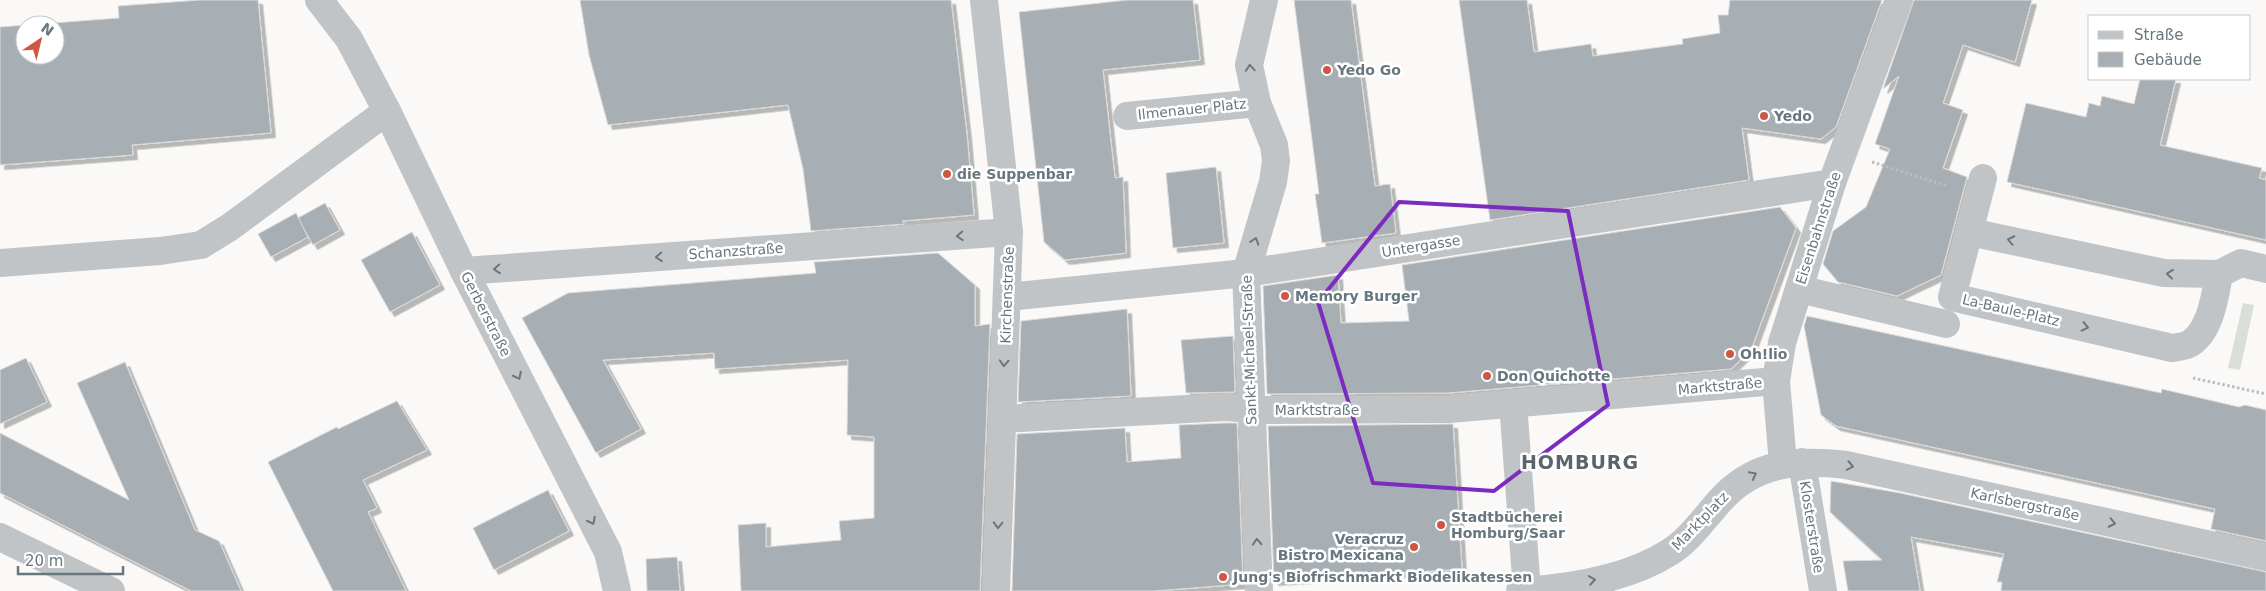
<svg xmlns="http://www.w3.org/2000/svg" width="2266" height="591" viewBox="0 0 2266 591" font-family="'DejaVu Sans',sans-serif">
<defs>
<filter id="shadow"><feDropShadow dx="4.5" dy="4.5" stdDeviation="0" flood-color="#0004"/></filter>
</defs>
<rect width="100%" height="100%" fill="#faf9f8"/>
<polygon fill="#daded8" points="2243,303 2254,305 2240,370 2228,368"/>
<g fill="#a8afb4" stroke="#dcdbda" fill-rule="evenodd" filter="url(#shadow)">
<path d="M200,0h58l13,133 -139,12 1,10 -133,10v-138l119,-9 -1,-12zM25,25h30v30h-30z"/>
<polygon points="580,0 951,0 967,134 974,215 902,221 905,224 811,231 803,169 788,105 608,125 589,55"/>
<polygon points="1127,0 1193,0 1200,60 1103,70 1115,178 1123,177 1126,253 1065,260 1044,242 1019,12"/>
<polygon points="1294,0 1351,0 1375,186 1390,184 1396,233 1322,243 1315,194 1319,194"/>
<polygon points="1459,0 1527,0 1534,52 1591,44 1593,56 1683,44 1682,39 1720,33 1718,15 1728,15 1730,0 1882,0 1836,127 1821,139 1742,128 1749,180 1490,220"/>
<polygon points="1914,0 2032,0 2015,62 1963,45 1943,103 1963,110 1943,168 1967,177 1941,275 1897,296 1838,282 1823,264 1833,231 1866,207 1890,149 1875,144 1899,76 1883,89"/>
<polygon points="2140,79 2176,79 2160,145 2262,168 2259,178 2266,180 2266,240 2007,182 2026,103 2086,117 2089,103 2100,106 2102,96 2134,104"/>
<polygon points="1216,167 1224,243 1173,248 1166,173"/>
<polygon points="325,203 340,230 313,245 298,218"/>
<polygon points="1780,207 1796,228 1751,350 1731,369 1448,393 1267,394 1263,286 1338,275 1341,323 1409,321 1402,265"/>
<polygon points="296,213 308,237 271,257 258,234"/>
<polygon points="412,232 440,285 390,312 361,260"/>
<polygon points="938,253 975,285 975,326 990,324 980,591 741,591 738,525 766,523 766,547 841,540 839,521 874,518 874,437 847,435 848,360 715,369 714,353 603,360 641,429 596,453 522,318 568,293 816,273 814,262"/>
<polygon points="1127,309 1131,396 1018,402 1021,321"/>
<polygon points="1807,316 2161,393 2162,389 2239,407 2245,405 2266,410 2266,541 2211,529 2215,509 1836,426 1821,415 1804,326"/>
<polygon points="1233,336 1235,392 1186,393 1181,340"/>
<polygon points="26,358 47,402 0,424 0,370"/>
<polygon points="125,362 195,530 219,541 241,591 191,591 0,493 0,433 129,500 77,383"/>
<polygon points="397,401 427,450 363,480 377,508 368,512 406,591 333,591 268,462 337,427 338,429"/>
<polygon points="1225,423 1237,423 1243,584 1155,591 1012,591 1017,434 1125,428 1127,462 1181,458 1179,425"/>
<polygon points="1453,424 1462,569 1274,581 1268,426"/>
<polygon points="1831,481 1900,493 2266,572 2266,591 2001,591 2002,582 1997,582 2004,554 1911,537 1920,591 1848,591 1843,561 1882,560 1830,512"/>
<polygon points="548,490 569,531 494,570 473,528"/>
<polygon points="677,557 680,591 647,591 646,559"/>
</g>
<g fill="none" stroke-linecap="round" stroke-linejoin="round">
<g stroke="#babec0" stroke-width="3" stroke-dasharray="2.5 2.5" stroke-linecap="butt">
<polyline points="1872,162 1947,186"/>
<polyline points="2193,378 2266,394"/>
</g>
<g stroke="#c0c4c7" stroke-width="28">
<polyline points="319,0 349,39 387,111 464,271 608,552 617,591"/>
<polyline points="984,0 1009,232 996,591"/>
<polyline points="1127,116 1257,103"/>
<path d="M1983,178l-31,119 220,51c6,-1 15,-2 19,-5 20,-14 24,-47 28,-69"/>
<polyline points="1970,232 2164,273 2219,274 2241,263 2266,269"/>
<polyline points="0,263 160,251 201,245 230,227 387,111"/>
<polyline points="464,271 1009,232"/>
<polyline points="1799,289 1946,324"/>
<polyline points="1008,297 1246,273 1832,183"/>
<polyline points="1513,403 1527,591"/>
<polyline points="1001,419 1225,407 1267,410 1449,409 1776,381"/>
<polyline points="1802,462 1823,591"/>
<polyline points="1783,464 1776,381 1782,343 1832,183 1899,0"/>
<polyline points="0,537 111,591"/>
<polyline points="1259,591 1246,273 1273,182 1276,161 1274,145 1257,103 1249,65 1264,0"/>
<path d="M1520,591c49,-3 108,-12 150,-39 19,-12 33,-32 48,-49 35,-41 78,-44 128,-38l420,92"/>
</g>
</g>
<defs><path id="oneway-chevron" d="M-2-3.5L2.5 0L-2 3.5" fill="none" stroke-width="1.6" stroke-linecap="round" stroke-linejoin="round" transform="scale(1.25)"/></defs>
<g stroke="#68777f">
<use href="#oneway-chevron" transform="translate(1250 68) rotate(-94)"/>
<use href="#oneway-chevron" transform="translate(960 236) rotate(176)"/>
<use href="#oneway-chevron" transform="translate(2011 240) rotate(-168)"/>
<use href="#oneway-chevron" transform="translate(1255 241) rotate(-72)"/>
<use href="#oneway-chevron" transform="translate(659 257) rotate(176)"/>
<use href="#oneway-chevron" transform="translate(497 269) rotate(176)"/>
<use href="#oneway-chevron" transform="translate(2170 274) rotate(-174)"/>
<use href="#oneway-chevron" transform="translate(2085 327) rotate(13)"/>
<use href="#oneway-chevron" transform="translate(1004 363) rotate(93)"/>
<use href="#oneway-chevron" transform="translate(518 376) rotate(63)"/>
<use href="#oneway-chevron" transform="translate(1850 466) rotate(11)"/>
<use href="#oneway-chevron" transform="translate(1753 475) rotate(-27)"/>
<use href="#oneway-chevron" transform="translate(592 521) rotate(63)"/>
<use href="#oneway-chevron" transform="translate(2112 523) rotate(12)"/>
<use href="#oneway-chevron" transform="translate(998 525) rotate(92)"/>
<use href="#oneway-chevron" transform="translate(1257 542) rotate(-93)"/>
<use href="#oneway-chevron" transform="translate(1592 580) rotate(-9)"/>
</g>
<path fill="none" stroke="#7b2cbf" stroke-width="4" stroke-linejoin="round" d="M1399,202l169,9 40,194 -114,86 -121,-8 -55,-181z"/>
<g fill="#ce5743" stroke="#fff" stroke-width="2">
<circle cx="1327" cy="70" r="5"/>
<circle cx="1764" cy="116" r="5"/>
<circle cx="947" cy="174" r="5"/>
<circle cx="1285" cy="296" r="5"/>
<circle cx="1730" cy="354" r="5"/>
<circle cx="1487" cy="376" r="5"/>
<circle cx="1441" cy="525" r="5"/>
<circle cx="1414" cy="547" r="5"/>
<circle cx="1223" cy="577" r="5"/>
</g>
<g text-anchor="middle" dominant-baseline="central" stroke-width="5" stroke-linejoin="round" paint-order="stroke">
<g font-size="14" font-weight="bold" fill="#68777f" stroke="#fff" text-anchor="start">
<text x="1337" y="70">Yedo Go</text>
<text x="1774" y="116">Yedo</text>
<text x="957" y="174">die Suppenbar</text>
<text x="1295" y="296">Memory Burger</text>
<text x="1740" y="354">Oh!lio</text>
<text x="1497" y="376">Don Quichotte</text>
<text x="1451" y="517">Stadtbücherei<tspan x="1451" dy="16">Homburg/Saar</tspan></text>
<text x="1404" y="539" text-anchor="end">Veracruz<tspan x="1404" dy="16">Bistro Mexicana</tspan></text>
<text x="1233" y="577">Jung's Biofrischmarkt Biodelikatessen</text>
</g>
<g font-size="14" fill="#68777f" stroke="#fff">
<text transform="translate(1192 109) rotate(-6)">Ilmenauer Platz</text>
<text transform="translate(1818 228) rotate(-72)">Eisenbahnstraße</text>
<text transform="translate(1421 246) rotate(-9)">Untergasse</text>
<text transform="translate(736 251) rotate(-4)">Schanzstraße</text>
<text transform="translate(1007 295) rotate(-88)">Kirchenstraße</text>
<text transform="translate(2011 310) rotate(13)">La-Baule-Platz</text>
<text transform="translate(486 314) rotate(63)">Gerberstraße</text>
<text transform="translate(1249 350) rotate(-92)">Sankt-Michael-Straße</text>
<text transform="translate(1720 386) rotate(-5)">Marktstraße</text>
<text x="1317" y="410">Marktstraße</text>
<text transform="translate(2025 504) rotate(12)">Karlsbergstraße</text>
<text transform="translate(1700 521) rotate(-46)">Marktplatz</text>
<text transform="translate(1812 527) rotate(81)">Klosterstraße</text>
</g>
<g font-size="19" font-weight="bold" letter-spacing="1" fill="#5a656b" stroke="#fff">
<text x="1580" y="462">HOMBURG</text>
</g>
</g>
<rect x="2088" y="15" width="162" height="65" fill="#ffffff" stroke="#c3c9cc"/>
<rect x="2098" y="31" width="25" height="8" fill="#c0c4c7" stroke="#c3c9cc"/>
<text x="2134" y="40" font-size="15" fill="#68777f">Straße</text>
<rect x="2098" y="52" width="25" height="15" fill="#a8afb4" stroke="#c3c9cc"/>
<text x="2134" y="65" font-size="15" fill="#68777f">Gebäude</text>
<g transform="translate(40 40) rotate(35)"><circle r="24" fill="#ffffff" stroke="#c3c9cc"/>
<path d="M0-4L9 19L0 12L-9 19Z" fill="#ce5743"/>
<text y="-8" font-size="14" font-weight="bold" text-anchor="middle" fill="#68777f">N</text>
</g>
<path d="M18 566v8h105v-8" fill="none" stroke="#68777f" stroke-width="2.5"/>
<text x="25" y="566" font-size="15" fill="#68777f" stroke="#ffffff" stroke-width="4" paint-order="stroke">20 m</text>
</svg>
